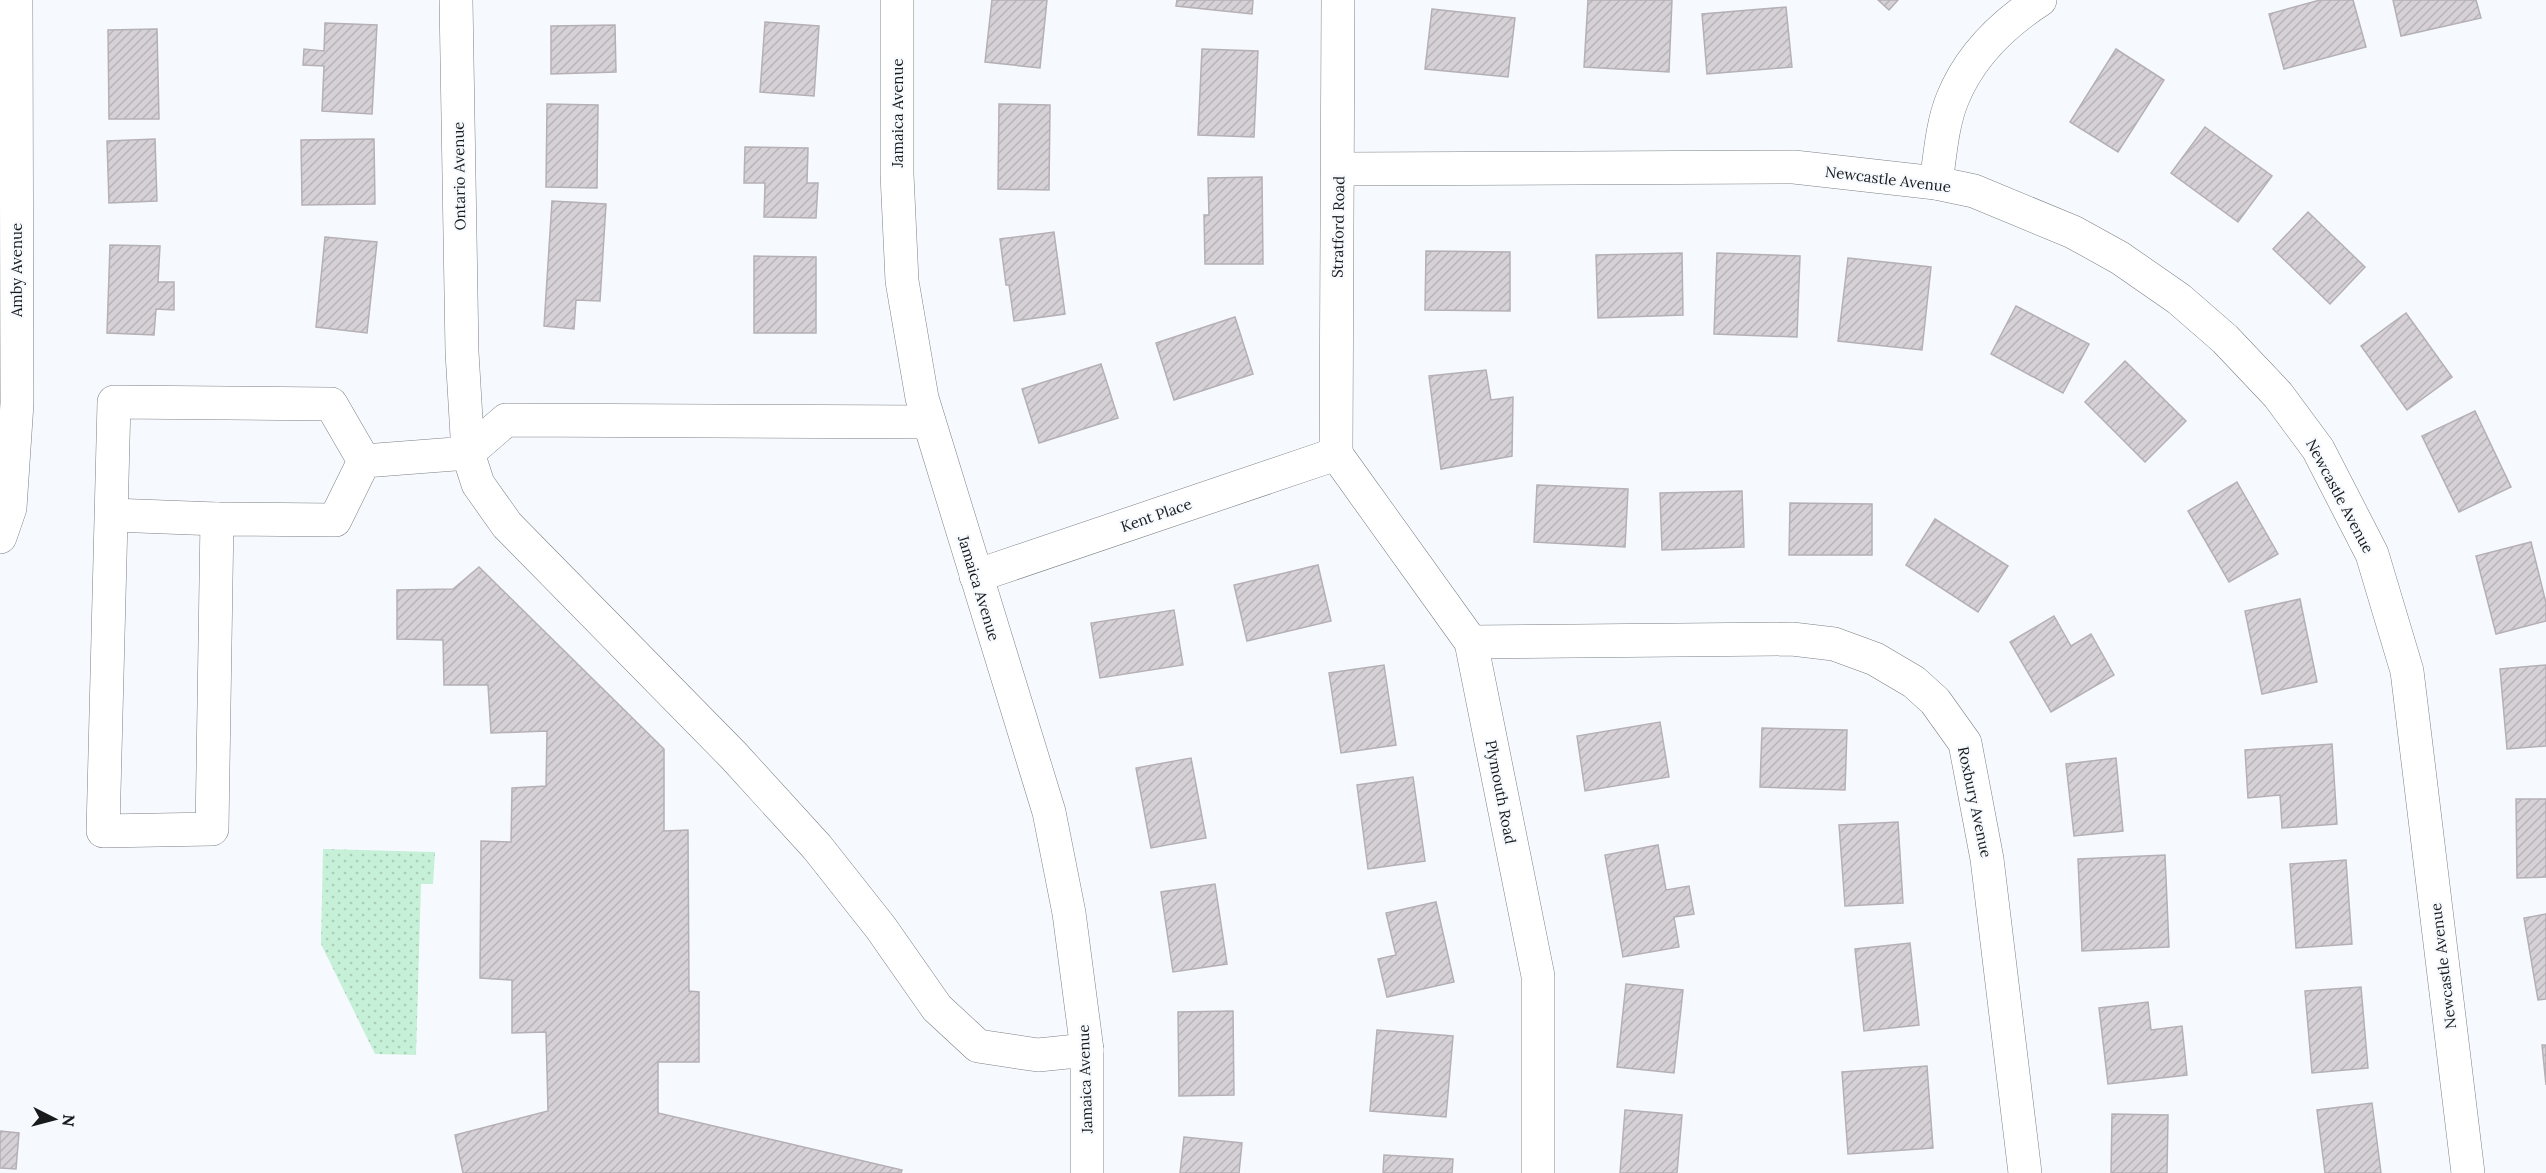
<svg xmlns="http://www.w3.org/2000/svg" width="2546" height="1173" viewBox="0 0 2546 1173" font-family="Lora,serif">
<defs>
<pattern id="park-dots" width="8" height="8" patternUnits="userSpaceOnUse" patternTransform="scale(1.5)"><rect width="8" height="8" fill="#c6f0d7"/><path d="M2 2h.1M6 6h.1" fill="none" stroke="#aacdb8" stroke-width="1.8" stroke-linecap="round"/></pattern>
<pattern id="building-hatch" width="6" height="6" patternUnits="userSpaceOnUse" patternTransform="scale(1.5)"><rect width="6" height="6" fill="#d6d1d6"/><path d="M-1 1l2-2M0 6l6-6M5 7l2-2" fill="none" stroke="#b7b3b7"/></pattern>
</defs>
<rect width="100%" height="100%" fill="#f6fafe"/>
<polygon fill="url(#park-dots)" points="323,849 435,852 433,884 421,884 416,1055 375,1054 321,944"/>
<g fill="url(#building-hatch)" stroke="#b5b0b5" stroke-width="1.5">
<polygon points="992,0 1047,0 1040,68 985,62"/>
<polygon points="1177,0 1253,0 1252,14 1176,6"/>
<polygon points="1588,0 1672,0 1669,72 1584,67"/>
<polygon points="1878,0 1898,0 1889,10"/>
<polygon points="2320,0 2353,0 2366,47 2284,69 2269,14"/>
<polygon points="2393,0 2476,0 2481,18 2401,36"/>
<polygon points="1786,7 1792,67 1707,74 1702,14"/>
<polygon points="1432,9 1515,18 1508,77 1425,69"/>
<polygon points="765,22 819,26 814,96 760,92"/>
<polygon points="325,23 377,25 372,114 322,111 324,66 303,65 304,49 324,51"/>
<polygon points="615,25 616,72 551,74 551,26"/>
<polygon points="157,29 159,119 109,119 108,30"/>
<polygon points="1202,49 1258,51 1254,137 1198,135"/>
<polygon points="2116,49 2164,80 2118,152 2070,122"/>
<polygon points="547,104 598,105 597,188 546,187"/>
<polygon points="999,104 1050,105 1049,190 998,189"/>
<polygon points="2205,127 2272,176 2238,222 2171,173"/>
<polygon points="155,139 157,201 109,203 107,141"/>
<polygon points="374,139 375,204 302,205 301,140"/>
<polygon points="745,147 808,148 807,183 818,183 816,218 764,217 765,183 744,183"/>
<polygon points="1262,177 1263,264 1205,264 1204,215 1209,215 1208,178"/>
<polygon points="552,201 606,204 600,301 576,300 574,329 544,326"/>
<polygon points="2308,212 2365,267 2330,304 2273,249"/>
<polygon points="1054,232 1065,314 1014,321 1009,285 1006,285 1000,239"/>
<polygon points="325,237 377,242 367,333 316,327"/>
<polygon points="110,245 160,246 158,282 174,282 174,310 156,309 154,335 107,333"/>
<polygon points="1426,251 1510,252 1510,311 1425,310"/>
<polygon points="1682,253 1683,315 1598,318 1596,255"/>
<polygon points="1717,253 1800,256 1797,337 1714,334"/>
<polygon points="754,256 816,257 816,333 754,333"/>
<polygon points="1848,258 1931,267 1922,350 1838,341"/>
<polygon points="2016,306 2089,344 2063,393 1991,354"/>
<polygon points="2406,313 2452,377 2407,410 2361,346"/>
<polygon points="1235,317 1253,374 1174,400 1156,343"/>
<polygon points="2125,361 2186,421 2145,462 2085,402"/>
<polygon points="1101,364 1118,418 1039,443 1022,389"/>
<polygon points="1486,370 1491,400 1513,397 1512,456 1441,469 1429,376"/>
<polygon points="2475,411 2511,487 2459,512 2422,436"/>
<polygon points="2237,482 2278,554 2229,582 2188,511"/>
<polygon points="1537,485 1628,489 1625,547 1534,542"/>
<polygon points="1742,491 1744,547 1662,550 1660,493"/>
<polygon points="1790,503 1872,504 1872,555 1789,555"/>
<polygon points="1935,519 2008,566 1978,612 1906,565"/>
<polygon points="2531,542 2546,603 2546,621 2496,634 2476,556"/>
<polygon points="1318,565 1331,621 1247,641 1234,585"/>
<polygon points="479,567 664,749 664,831 688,830 689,991 699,992 699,1062 658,1062 658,1113 902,1170 901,1173 463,1173 455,1135 548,1111 546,1032 512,1033 512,980 480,978 481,841 511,842 512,788 546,786 547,731 491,733 488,685 444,685 443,640 397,639 397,590 453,589"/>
<polygon points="2300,599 2317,682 2262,694 2245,611"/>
<polygon points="1174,610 1183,665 1100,678 1091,623"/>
<polygon points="2054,616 2071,646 2091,634 2114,675 2051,712 2010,642"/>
<polygon points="1384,665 1396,745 1341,753 1329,673"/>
<polygon points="2546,665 2546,746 2507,749 2500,669"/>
<polygon points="1660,722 1669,777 1585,791 1577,736"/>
<polygon points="1762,728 1847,730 1845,790 1760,787"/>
<polygon points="2332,744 2337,824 2282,828 2280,795 2248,798 2245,750"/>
<polygon points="1191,758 1206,838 1151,848 1136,768"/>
<polygon points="2116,758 2123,831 2074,836 2066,764"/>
<polygon points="1413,777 1425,861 1368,869 1357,785"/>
<polygon points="2516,799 2546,799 2546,877 2517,878"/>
<polygon points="1898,822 1903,903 1845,906 1839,825"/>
<polygon points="1658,845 1666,890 1689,886 1694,914 1674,917 1679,947 1623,957 1605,855"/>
<polygon points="2165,855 2169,947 2082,951 2078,859"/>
<polygon points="2346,860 2352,944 2296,948 2290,864"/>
<polygon points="1215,884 1227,964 1173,972 1161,892"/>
<polygon points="1436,902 1454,982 1387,997 1378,959 1396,955 1386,913"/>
<polygon points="2546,914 2546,999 2538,1000 2524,918"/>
<polygon points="1910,943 1919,1025 1864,1031 1855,949"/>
<polygon points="1626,984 1683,990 1674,1073 1617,1067"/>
<polygon points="2361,987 2368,1068 2312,1073 2305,991"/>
<polygon points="2148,1002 2151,1030 2182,1026 2187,1075 2108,1084 2099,1008"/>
<polygon points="1233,1011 1234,1095 1179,1096 1178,1012"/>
<polygon points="1377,1030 1453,1036 1446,1117 1370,1111"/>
<polygon points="2542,1045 2546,1045 2546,1085"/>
<polygon points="1927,1066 1933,1148 1848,1154 1842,1072"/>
<polygon points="2372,1103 2381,1173 2325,1173 2317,1110"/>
<polygon points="1625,1110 1682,1115 1677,1173 1620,1173"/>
<polygon points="2112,1114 2168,1115 2167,1173 2111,1173"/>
<polygon points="0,1131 19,1133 16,1169 0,1168"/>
<polygon points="1184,1137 1242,1143 1239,1173 1180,1173"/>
<polygon points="1384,1155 1453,1159 1452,1173 1383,1173"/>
</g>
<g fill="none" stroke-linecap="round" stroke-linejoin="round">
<defs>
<g id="minor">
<polyline points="897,0 897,174 902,281 922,398 1049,812 1069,913 1087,1050 1087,1173"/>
<polyline points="1339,169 1794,167 1936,183 1974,191 2073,232 2120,258 2179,299 2225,339 2278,395 2318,449 2372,554 2407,671 2468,1173"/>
<path d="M1936,183c4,-27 6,-58 16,-83 17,-43 51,-76 88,-100"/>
<polyline points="929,422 506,420 468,453 478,484 507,525 734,756 817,847 881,928 937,1008 978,1046 1038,1055 1087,1050"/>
<polyline points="1336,454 1471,642 1538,976 1538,1173"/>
<polyline points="1336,454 1338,0"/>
<polyline points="364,461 335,520 217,519 212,829 103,831 114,402 331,404 364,461 468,453 462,352 456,0"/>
<polyline points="112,515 217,519"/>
<polyline points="0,537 10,508 17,403 16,0"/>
<polyline points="976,576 1336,454"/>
<polyline points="1471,642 1792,639 1834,644 1875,659 1914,682 1935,701 1965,743 1987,859 2025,1173"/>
</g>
</defs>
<use href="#minor" stroke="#7c8085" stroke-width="34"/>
<use href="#minor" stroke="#fff" stroke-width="33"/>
</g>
<g text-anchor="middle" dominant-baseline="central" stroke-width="4.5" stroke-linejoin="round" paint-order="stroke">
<g font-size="15" fill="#191a1c" stroke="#f6fafe">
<text transform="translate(897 113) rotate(-90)">Jamaica Avenue</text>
<text transform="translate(459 176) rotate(-91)">Ontario Avenue</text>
<text transform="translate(1888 179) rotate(7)">Newcastle Avenue</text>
<text transform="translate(1338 227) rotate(-89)">Stratford Road</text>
<text transform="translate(16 270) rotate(-90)">Amby Avenue</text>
<text transform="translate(2340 496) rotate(62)">Newcastle Avenue</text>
<text transform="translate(1156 515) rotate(-19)">Kent Place</text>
<text transform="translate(979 588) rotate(73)">Jamaica Avenue</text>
<text transform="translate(1501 792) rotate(79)">Plymouth Road</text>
<text transform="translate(1975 802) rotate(78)">Roxbury Avenue</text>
<text transform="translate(2443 966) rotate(-97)">Newcastle Avenue</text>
<text transform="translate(1085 1079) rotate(-92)">Jamaica Avenue</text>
</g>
</g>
<g transform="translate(54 1119) rotate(96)" stroke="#f6fafe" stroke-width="4.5" paint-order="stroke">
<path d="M0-4.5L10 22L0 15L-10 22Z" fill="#191a1c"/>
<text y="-9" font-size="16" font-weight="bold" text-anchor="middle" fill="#191a1c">N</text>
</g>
</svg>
